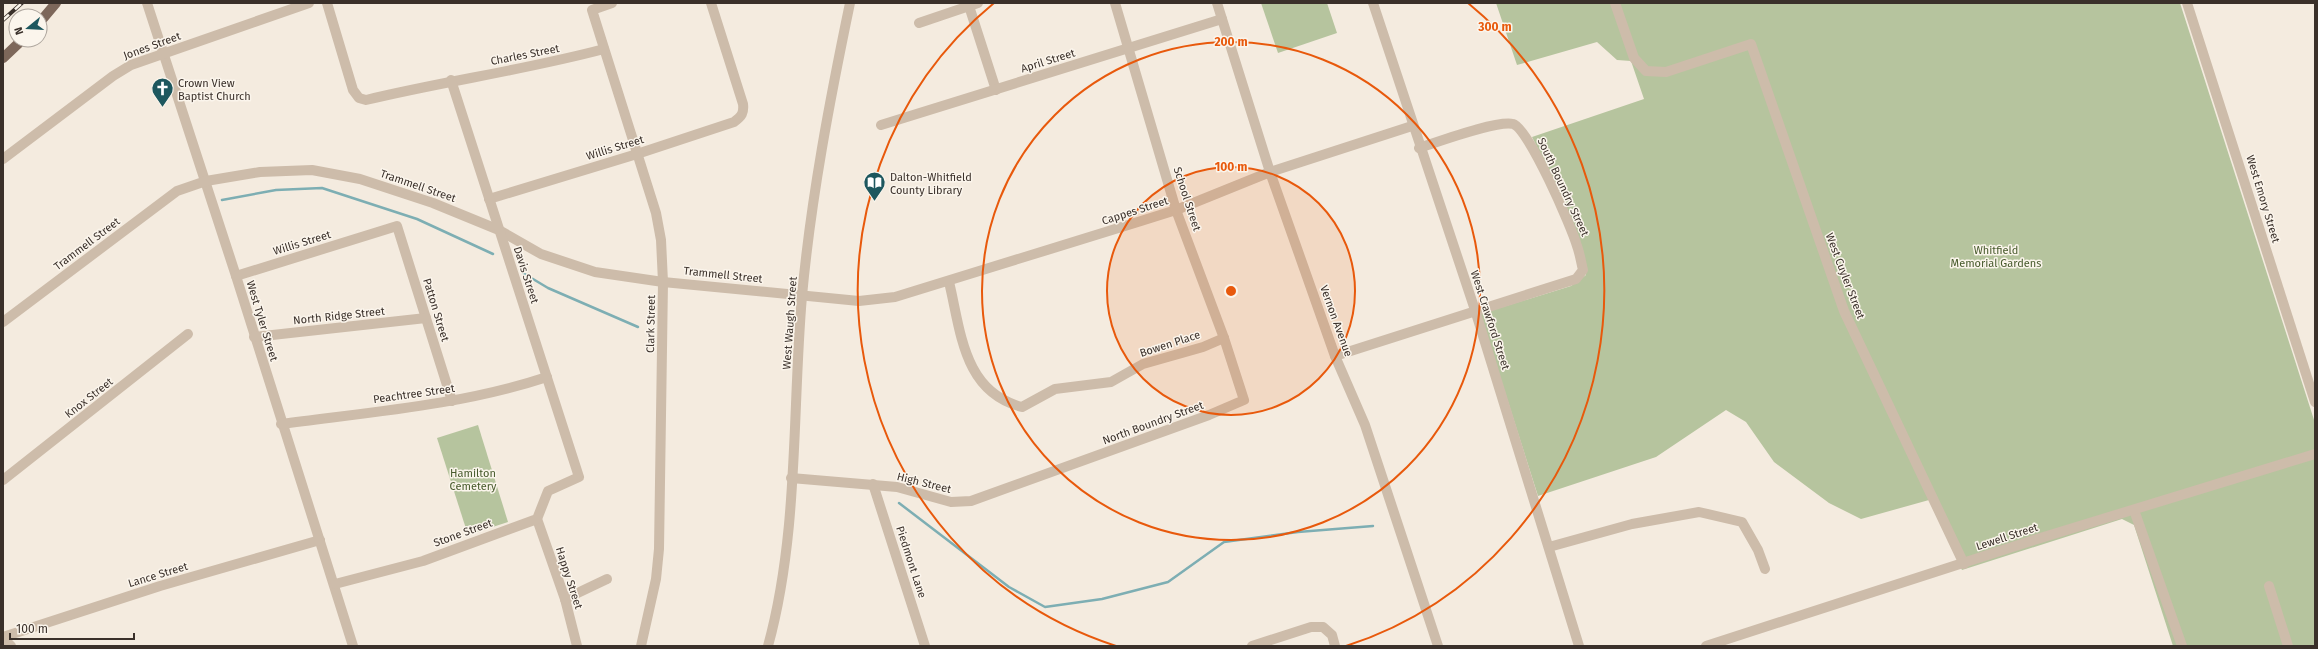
<svg xmlns="http://www.w3.org/2000/svg" width="2318" height="649" viewBox="0 0 2318 649" font-family="'Fira Sans',sans-serif">
<rect width="100%" height="100%" fill="#f4ebdf"/>
<g fill="#b6c49e">
<polygon points="1261,3 1327,3 1337,33 1278,53"/>
<path d="M1496,3h684l135,420v223h-142l-39,-121 -12,-6 -160,51 -33,-70 -68,19 -32,-16 -55,-41 -28,-40 -20,-12 -70,47 -118,39 -58,-182 91,-28 15,-11c1,-36 -37,-103 -54,-138l112,-38 -13,-38 -14,-1 -20,-18 -80,23z"/>
<polygon points="478,425 508,522 468,535 437,438"/>
</g>
<g fill="none" stroke-linecap="round" stroke-linejoin="round">
<g stroke="#7daeb3" stroke-width="2.5">
<polyline points="222,200 276,190 322,188 417,219 493,254"/>
<polyline points="523,273 548,288 638,327"/>
<polyline points="899,503 1009,587 1045,607 1102,599 1168,582 1224,542 1298,532 1373,526"/>
</g>
<g stroke="#cdbcaa" stroke-width="10">
<polyline points="147,3 236,276 353,646"/>
<path d="M327,3l26,87 6,8 7,2c79,-19 159,-30 238,-51"/>
<polyline points="612,3 592,10 656,213 661,240 663,282 659,549 656,579 641,646"/>
<polyline points="1217,3 1270,172 1335,356 1365,425 1438,646"/>
<polyline points="1373,3 1475,310 1579,646"/>
<polyline points="1615,3 1634,58 1646,71 1666,72 1751,44 1844,311 1964,564"/>
<polyline points="2187,3 2315,402"/>
<polyline points="969,6 996,90"/>
<polyline points="919,23 978,3"/>
<polyline points="881,125 1222,19"/>
<polyline points="3,159 113,76 131,65 309,3"/>
<path d="M489,199l148,-45 97,-32c8,-6 10,-9 9,-18l-32,-101"/>
<polyline points="236,276 397,226 452,401"/>
<path d="M949,282c12,49 14,110 73,125l33,-18 56,-7 32,-18 60,-17 21,-9"/>
<polyline points="3,322 177,191 206,181 260,172 312,170 360,179 433,203 499,230 541,254 595,272 663,282 859,301 895,297 1141,221 1176,210 1270,172 1412,126"/>
<polyline points="254,337 426,318"/>
<path d="M1335,356l241,-77 7,-9c-2,-8 -3,-16 -6,-24 -5,-18 -49,-119 -64,-122 -16,-4 -75,18 -94,24"/>
<path d="M281,424c90,-12 181,-19 266,-47"/>
<polyline points="791,478 897,487 951,502 971,501 1209,415 1244,400 1224,338 1176,210 1115,3"/>
<polyline points="3,480 188,334"/>
<polyline points="873,484 925,646"/>
<polyline points="2134,510 2182,646"/>
<polyline points="537,519 565,599 577,646"/>
<polyline points="1549,547 1632,524 1699,512 1742,522 1758,550 1765,569"/>
<polyline points="335,584 423,561 537,519 548,491 579,477 451,80"/>
<polyline points="2269,586 2288,646"/>
<polyline points="565,599 607,579"/>
<polyline points="3,637 160,586 320,540"/>
<polyline points="3,638 11,646"/>
<path d="M768,646c31,-113 24,-234 34,-350 9,-98 28,-197 48,-293"/>
<polyline points="1252,646 1311,627 1323,627 1332,635 1335,646"/>
<polyline points="1706,646 2034,540 2315,454"/>
</g>
<g stroke="#7d675a" stroke-width="10">
<polyline points="40,22 56,3"/>
<polyline points="3,58 22,40"/>
</g>
<defs>
<polyline id="rail" points="3,20 22,3"/>
</defs>
<use href="#rail" stroke="#3a302a" stroke-width="4"/>
<use href="#rail" stroke="#fbf5ec" stroke-width="2.5" stroke-dasharray="8" stroke-linecap="butt"/>
</g>
<circle cx="1231" cy="291" r="124" fill="#e8590c" fill-opacity=".12"/>
<g fill="none" stroke="#e8590c" stroke-width="2">
<circle cx="1231" cy="291" r="124"/>
<circle cx="1231" cy="291" r="249"/>
<path d="M1116 646A373 373 0 0 1 994 3M1468 3A373 373 0 0 1 1346 646"/>
</g>
<defs>
<symbol id="church-pin" viewBox="-11 -11 22 30"><path d="M0 17L-7.5 6A9.5 9.5 0 1 1 7.5 6Z" fill="#1d575e" stroke="#fbf5ec"/><path d="M-1.2-6h2.4v3.5h3.3v2.4h-3.3V6h-2.4V-.1h-3.3v-2.4h3.3Z" fill="#fff"/></symbol>
<symbol id="library-pin" viewBox="-11 -11 22 30"><path d="M0 17L-7.5 6A9.5 9.5 0 1 1 7.5 6Z" fill="#1d575e" stroke="#fbf5ec"/><path d="M-6-4Q-3-5.5-.7-3.5V5Q-3 3-6 4ZM6-4Q3-5.5 .7-3.5V5Q3 3 6 4Z" fill="#fff"/></symbol>
</defs>
<g fill-rule="evenodd">
<use href="#church-pin" x="150" y="76" width="25" height="34"/>
<use href="#library-pin" x="862" y="170" width="25" height="34"/>
</g>
<g text-anchor="middle" dominant-baseline="central" stroke-width="3" stroke-linejoin="round" paint-order="stroke">
<g font-size="11" fill="#3a302a" stroke="#fbf5ec">
<text transform="translate(152 46) rotate(-20)">Jones Street</text>
<text transform="translate(525 55) rotate(-11)">Charles Street</text>
<text transform="translate(1048 61) rotate(-17)">April Street</text>
<text transform="translate(615 148) rotate(-17)">Willis Street</text>
<text transform="translate(418 186) rotate(19)">Trammell Street</text>
<text transform="translate(1563 187) rotate(65)">South Boundry Street</text>
<text transform="translate(1187 199) rotate(72)">School Street</text>
<text transform="translate(2263 199) rotate(73)">West Emory Street</text>
<text transform="translate(1135 211) rotate(-18)">Cappes Street</text>
<text transform="translate(302 243) rotate(-17)">Willis Street</text>
<text transform="translate(87 244) rotate(-37)">Trammell Street</text>
<text transform="translate(526 275) rotate(72)">Davis Street</text>
<text transform="translate(723 275) rotate(6)">Trammell Street</text>
<text transform="translate(1845 276) rotate(69)">West Cuyler Street</text>
<text transform="translate(436 310) rotate(73)">Patton Street</text>
<text transform="translate(339 316) rotate(-6)">North Ridge Street</text>
<text transform="translate(1490 320) rotate(72)">West Crawford Street</text>
<text transform="translate(262 321) rotate(73)">West Tyler Street</text>
<text transform="translate(1336 321) rotate(70)">Vernon Avenue</text>
<text transform="translate(790 323) rotate(-86)">West Waugh Street</text>
<text transform="translate(651 324) rotate(-89)">Clark Street</text>
<text transform="translate(1170 344) rotate(-18)">Bowen Place</text>
<text transform="translate(414 394) rotate(-8)">Peachtree Street</text>
<text transform="translate(89 398) rotate(-38)">Knox Street</text>
<text transform="translate(1153 423) rotate(-20)">North Boundry Street</text>
<text transform="translate(924 483) rotate(14)">High Street</text>
<text transform="translate(463 533) rotate(-20)">Stone Street</text>
<text transform="translate(2007 537) rotate(-18)">Lewell Street</text>
<text transform="translate(911 562) rotate(72)">Piedmont Lane</text>
<text transform="translate(158 575) rotate(-17)">Lance Street</text>
<text transform="translate(569 578) rotate(72)">Happy Street</text>
</g>
<g font-size="11" fill="#3a302a" stroke="#fbf5ec" text-anchor="start">
<text x="178" y="83">Crown View<tspan x="178" dy="13">Baptist Church</tspan></text>
<text x="890" y="177">Dalton-Whitfield<tspan x="890" dy="13">County Library</tspan></text>
</g>
<g font-size="11" fill="#475a2c" stroke="#fbf5ec">
<text x="1996" y="250">Whitfield<tspan x="1996" dy="13">Memorial Gardens</tspan></text>
<text x="473" y="473">Hamilton<tspan x="473" dy="13">Cemetery</tspan></text>
</g>
</g>
<circle cx="1231" cy="291" r="6" fill="#e8590c" stroke="#fbf5ec" stroke-width="2"/>
<g font-size="12" text-anchor="middle" font-weight="bold" fill="#e8590c" stroke="#fbf5ec" stroke-width="3" stroke-linejoin="round" paint-order="stroke">
<text x="1495" y="31">300 m</text>
<text x="1231" y="46">200 m</text>
<text x="1231" y="171">100 m</text>
</g>
<rect width="2318" height="649" fill="none" stroke="#3a302a" stroke-width="8"/>
<g transform="translate(28 28) rotate(252)"><circle r="19" fill="#fbf5ec" stroke="#aea69e"/>
<path d="M0-3L7 15L0 10L-7 15Z" fill="#1d575e"/>
<text y="-6" font-size="11" font-weight="bold" text-anchor="middle" fill="#3a302a">N</text>
</g>
<path d="M10 633v6h124v-6" fill="none" stroke="#3a302a" stroke-width="2"/>
<text x="16" y="633" font-size="12" fill="#3a302a" stroke="#fbf5ec" stroke-width="3" paint-order="stroke">100 m</text>
</svg>
